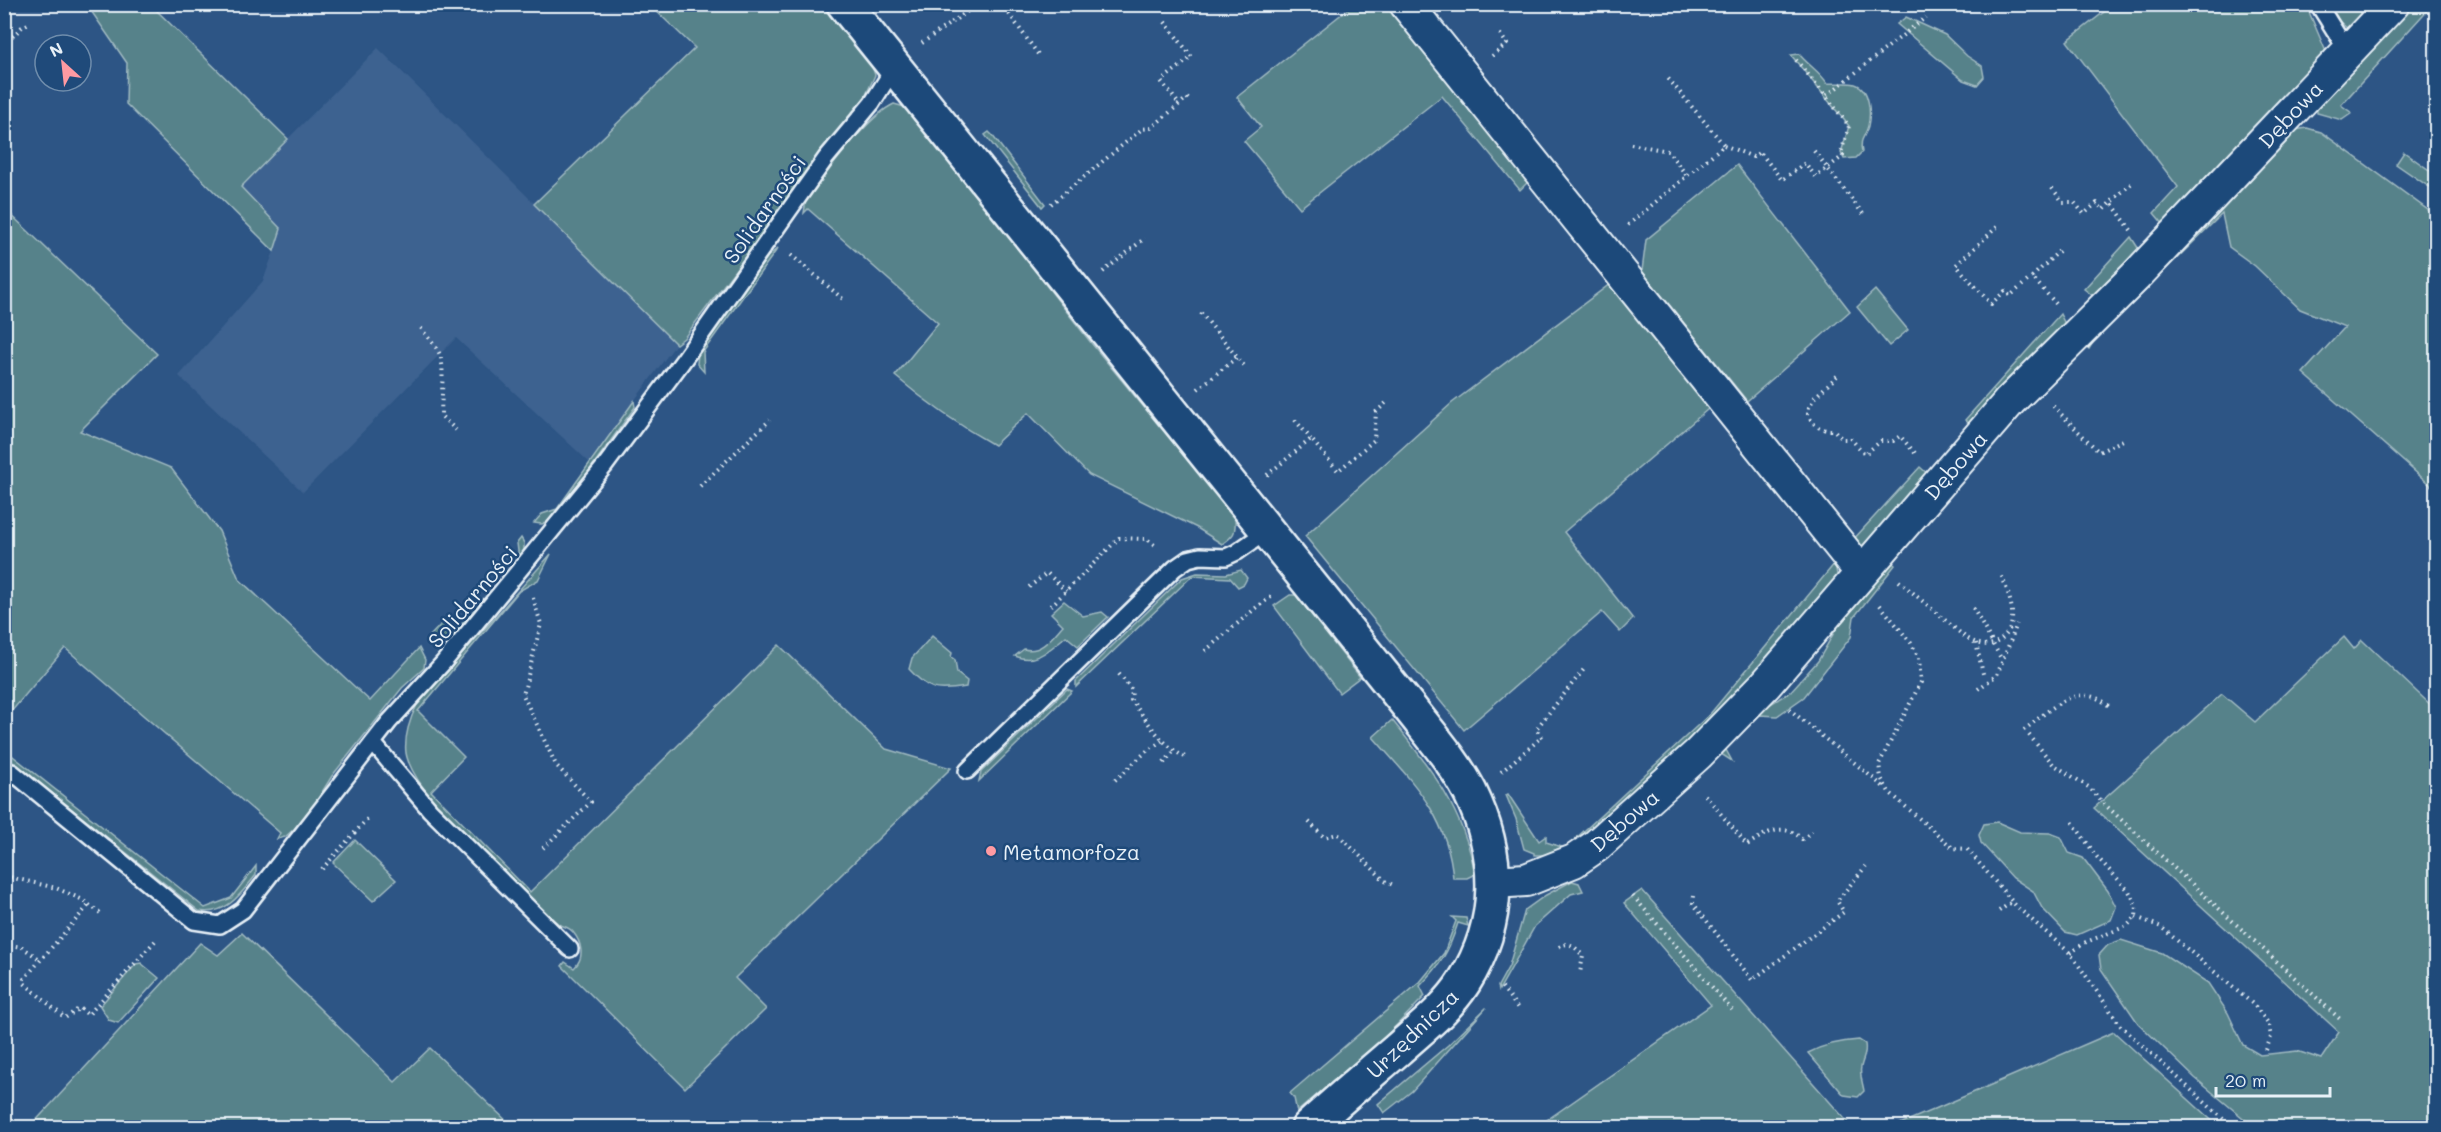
<svg xmlns="http://www.w3.org/2000/svg" width="2441" height="1132" viewBox="0 0 2441 1132" font-family="Mali,sans-serif">
<rect width="100%" height="100%" fill="#2d5585"/>
<filter id="ink" filterUnits="userSpaceOnUse"><feTurbulence type="fractalNoise" baseFrequency=".0167" numOctaves="2"/><feDisplacementMap in="SourceGraphic" scale="12" xChannelSelector="R" yChannelSelector="G"/><feConvolveMatrix kernelMatrix="1 2 1 2 8 2 1 2 1" color-interpolation-filters="sRGB"/></filter>
<g filter="url(#ink)">
<polygon fill="#3d6290" points="378,48 676,344 589,462 456,338 303,492 179,376 263,281 274,251 281,229 240,187"/>
<g fill="#57828a" stroke="#a0bac1" stroke-width="1.5">
<polygon points="87,5 151,5 288,139 241,187 281,229 274,251 126,104 127,63"/>
<polygon points="650,5 821,5 872,66 875,75 865,97 684,338 676,344 534,204 695,48"/>
<polygon points="1353,5 1395,5 1534,176 1520,190 1442,96 1300,208 1244,141 1261,127 1237,97"/>
<polygon points="2113,5 2306,5 2327,54 2165,226 2154,213 2178,187 2067,41"/>
<polygon points="2329,5 2383,5 2348,29 2339,21"/>
<polygon points="2407,5 2432,5 2341,105 2352,113 2342,120 2317,113 2317,107 2334,90 2336,84"/>
<polygon points="1906,17 1945,35 1967,56 1982,66 1984,77 1977,85 1963,80 1897,24"/>
<path d="M1799,54c9,11 20,17 28,29 8,1 20,-1 28,1 15,4 16,29 13,42 -3,12 -9,12 -6,26l-6,6 -12,1 -3,-6 8,-27 -58,-71z"/>
<path d="M894,104l14,4 184,236 143,174c1,15 -1,18 -13,26l-25,-16 -108,-53 -61,-62 -34,32c-36,-20 -67,-42 -99,-69l43,-53 -130,-114 -4,4 2,-13c20,-25 61,-84 88,-96z"/>
<polygon points="2307,128 2321,132 2436,216 2436,490 2303,373 2345,327 2300,309 2255,266 2229,247 2222,214 2095,339 2089,349 2084,346 2282,141 2295,130"/>
<polygon points="989,132 992,135 1045,204 1042,207 985,135"/>
<polygon points="2404,152 2436,175 2436,189 2428,186 2396,164"/>
<polygon points="1737,165 1850,311 1747,401 1642,271 1646,240"/>
<polygon points="5,209 157,354 80,431 171,468 219,531 239,579 370,701 419,648 425,660 424,668 402,688 332,776 314,805 294,829 285,837 277,839 280,833 65,648 5,719"/>
<polygon points="2131,237 2142,254 2097,299 2084,289"/>
<polygon points="778,248 703,352 704,372 697,364 698,353 767,257"/>
<polygon points="1615,283 1714,404 1564,532 1633,619 1620,632 1602,612 1464,730 1305,536 1452,403 1610,284"/>
<polygon points="1875,290 1908,330 1889,346 1857,307"/>
<polygon points="2060,314 2067,328 1974,428 1965,420"/>
<polygon points="634,401 635,407 552,522 541,524 534,523 542,514 557,509"/>
<polygon points="1920,467 1931,477 1863,551 1852,541"/>
<path d="M521,538l3,5v11l-64,78c-10,9 -18,10 -30,4l15,-16 12,9 62,-70 -2,-16z"/>
<path d="M551,554l-13,26 -19,11 -101,120 46,46 -33,34 99,101 249,-247 107,104 65,19 -216,210 31,31 -81,79 -123,-122 3,-4 9,6c11,-10 8,-25 -1,-36 -3,-4 -8,-5 -12,-7 -8,-4 -14,-12 -21,-18 -33,-28 -127,-113 -134,-154 -2,-16 4,-35 11,-48z"/>
<polygon points="1889,560 1895,565 1854,617 1851,637 1804,697 1777,716 1760,715 1725,748 1732,761 1721,754 1718,749 1764,708 1790,692 1818,661 1849,606"/>
<polygon points="1835,563 1838,581 1750,684 1578,848 1553,855 1534,855 1534,853 1524,849 1516,819 1506,795 1508,794 1539,841 1546,836 1546,842 1568,849 1570,844 1710,714"/>
<polygon points="1241,570 1247,578 1244,584 1238,587 1230,578 1192,576 1076,687 1076,681 1182,578 1197,573 1226,574"/>
<polygon points="1290,595 1296,595 1360,677 1339,693 1274,606"/>
<path d="M1064,601l19,15 19,-4 6,5 -30,29 -12,-10c-16,13 -30,29 -51,20l9,-7c17,5 29,-13 39,-24l-12,-12z"/>
<path d="M932,636l20,17 -1,4 4,3 2,13 10,8 -1,6c-30,5 -37,4 -57,-18l3,-11z"/>
<polygon points="2344,637 2354,649 2362,640 2436,710 2436,1127 2254,1127 2195,1078 2138,1023 2101,969 2099,955 2108,945 2121,940 2162,953 2208,983 2228,1013 2243,1045 2260,1055 2297,1051 2321,1059 2339,1032 2094,808 2222,694 2255,722"/>
<polygon points="1067,689 1072,691 979,781 981,772"/>
<path d="M1392,720c39,48 72,91 83,154l-8,4h-14c-5,-63 -41,-96 -80,-141z"/>
<path d="M4,749l201,159 26,-10 25,-32v9c-15,19 -30,41 -57,36l-182,-146 -12,-8z"/>
<polygon points="1997,822 2020,832 2050,833 2061,837 2069,853 2083,858 2108,891 2116,907 2111,920 2077,935 2065,932 2042,908 2033,891 2013,878 1981,843 1979,835 1984,824"/>
<polygon points="355,840 396,880 373,901 333,863"/>
<polygon points="1572,881 1579,883 1583,891 1571,894 1535,926 1499,990 1498,986 1509,966 1525,910 1546,895"/>
<polygon points="1642,890 1852,1127 1537,1127 1711,1005 1624,903"/>
<path d="M1452,917l14,1 2,8 -10,-3c-9,28 -17,42 -38,63l5,10 -36,37 -92,79 -3,-14 -4,-5 130,-111 24,-29 12,-32z"/>
<polygon points="242,933 395,1082 430,1048 513,1127 30,1127 200,943 218,955"/>
<polygon points="141,963 159,978 118,1023 109,1020 100,1006 136,964"/>
<polygon points="1486,1008 1412,1091 1384,1113 1378,1104 1448,1045"/>
<polygon points="2114,1032 2219,1127 1893,1127"/>
<path d="M1859,1040l6,4c2,10 -2,14 -4,23 -2,7 2,17 3,24l-6,6 -14,-2 -36,-42c17,-9 32,-12 51,-13z"/>
</g>
<g fill="none" stroke-linecap="round" stroke-linejoin="round">
<defs>
<g id="service">
<polyline points="2318,4 2348,52"/>
<polyline points="373,743 430,810 570,949"/>
<polyline points="967,771 1175,568 1188,559 1200,556 1226,557 1237,552 1267,531"/>
<polyline points="12,772 194,921 220,925 243,910 389,722 443,663 604,467 682,362 826,158 872,103 894,68"/>
</g>
<g id="minor">
<polyline points="1406,4 1861,572"/>
<polyline points="1493,882 1526,880 1574,861 1596,846 1698,754 1766,684 2010,401 2135,277 2393,4"/>
</g>
<path id="tertiary" d="M844,4l565,703c21,27 45,54 61,85 31,63 32,130 -6,190 -17,27 -44,47 -67,68 -30,26 -60,51 -89,78"/>
</defs>
<use href="#service" stroke="#e8f1f8" stroke-width="20"/>
<use href="#minor" stroke="#e8f1f8" stroke-width="36"/>
<use href="#tertiary" stroke="#e8f1f8" stroke-width="38"/>
<g stroke="#e8f1f8" stroke-width="4" stroke-dasharray="1.5 4.5" stroke-linecap="butt">
<polyline points="1002,4 1040,57"/>
<polyline points="1165,22 1192,57 1161,81 1179,104"/>
<polyline points="922,43 978,4"/>
<polyline points="4,45 22,27 30,23"/>
<polyline points="1492,56 1507,44 1498,31"/>
<polyline points="1796,60 1826,96 1926,17"/>
<polyline points="1631,144 1668,151 1687,176"/>
<polyline points="1724,145 1753,157 1760,152 1782,180 1805,163 1816,177 1843,156 1841,153 1849,126 1826,96"/>
<polyline points="1814,151 1864,215"/>
<polyline points="2052,188 2063,202 2074,202 2084,214 2097,203 2103,210 2111,202"/>
<polyline points="1051,204 1142,129 1151,128 1187,98 1191,102"/>
<polyline points="1628,225 1724,145 1666,76"/>
<polyline points="1997,227 1956,265 1991,304 2005,291 2010,296 2032,277 2058,306"/>
<polyline points="2131,230 2111,202 2134,181"/>
<polyline points="791,255 843,299"/>
<polyline points="1103,272 1145,238"/>
<polyline points="2032,277 2059,251"/>
<polyline points="1201,313 1246,368"/>
<path d="M421,328c6,9 15,17 19,27 5,10 1,47 1,61l15,14"/>
<path d="M1837,376l-22,21 -6,10 -1,7c5,12 13,17 26,16l8,9h9l14,15 16,-13h12l7,-5 16,18"/>
<polyline points="1198,389 1237,357"/>
<polyline points="2053,406 2099,452 2123,440"/>
<polyline points="1295,420 1311,439"/>
<polyline points="1267,475 1311,439 1338,471 1374,440 1376,412 1387,402"/>
<polyline points="700,486 770,420"/>
<path d="M1899,581l66,56c11,7 23,12 35,3 22,-15 9,-45 1,-66"/>
<polyline points="1029,587 1047,573 1066,591"/>
<polyline points="533,598 541,624 523,695 556,765 591,802 543,848"/>
<polyline points="1880,605 1911,643 1919,658 1921,682 1879,764 1881,778 1889,792 1953,848 1967,849 2017,907 2070,953 2121,1026 2233,1128"/>
<polyline points="1051,606 1119,538 1147,539 1157,547"/>
<polyline points="1973,608 2002,660"/>
<polyline points="1976,643 1984,678"/>
<polyline points="1205,651 1257,607 1274,595"/>
<path d="M1119,674l13,16 -1,10c16,20 30,45 54,57"/>
<polyline points="1978,689 1997,675 2017,624"/>
<polyline points="1789,709 1885,788"/>
<path d="M2024,730c26,-20 54,-51 85,-24"/>
<polyline points="2029,735 2053,764 2090,788 2102,802 2341,1020"/>
<polyline points="1164,763 1174,751"/>
<polyline points="1501,772 1542,737 1536,729 1585,668"/>
<polyline points="1115,780 1148,750 1162,741"/>
<path d="M1705,795l42,50c19,-12 36,-24 55,-6l10,-7"/>
<polyline points="1309,822 1324,837 1338,834 1385,881 1395,886"/>
<polyline points="4,841 9,855 5,876 56,888 81,899 103,915"/>
<polyline points="322,869 369,817"/>
<polyline points="1633,896 1732,1010"/>
<polyline points="1694,896 1693,903 1752,980 1844,912 1837,901 1866,866"/>
<polyline points="88,906 24,979 24,983 65,1018 80,1008 88,1015 155,941"/>
<polyline points="1999,911 2013,901"/>
<polyline points="2136,917 2161,927 2254,1005 2269,1024 2271,1037 2266,1050"/>
<polyline points="4,944 22,947 41,960"/>
<path d="M1559,947c11,-7 17,1 24,9l-3,17"/>
<polyline points="2070,953 2086,942 2127,926 2136,917 2137,906 2129,891 2097,857 2071,820"/>
<polyline points="1502,987 1520,1011"/>
</g>
<use href="#service" stroke="#1f4a7a" stroke-width="15"/>
<use href="#minor" stroke="#1f4a7a" stroke-width="32"/>
<use href="#tertiary" stroke="#1f4a7a" stroke-width="33"/>
</g>
</g>
<circle fill="#ff9aa2" stroke="#1f4a7a" stroke-width="2" cx="991" cy="851" r="6"/>
<g text-anchor="middle" dominant-baseline="central" stroke-width="5" stroke-linejoin="round" paint-order="stroke">
<g font-size="21" fill="#e8f1f8" stroke="#1f4a7a">
<text transform="translate(2290 114) rotate(-47)">Dębowa</text>
<text transform="translate(764 209) rotate(-55)">Solidarności</text>
<text transform="translate(1955 465) rotate(-49)">Dębowa</text>
<text transform="translate(472 596) rotate(-50)">Solidarności</text>
<text transform="translate(1624 820) rotate(-41)">Dębowa</text>
<text transform="translate(1412 1033) rotate(-44)">Urzędnicza</text>
</g>
<g font-size="21" fill="#e8f1f8" stroke="#1f4a7a" text-anchor="start">
<text x="1003" y="851">Metamorfoza</text>
</g>
</g>
<rect width="2441" height="1132" fill="none" stroke="#1f4a7a" stroke-width="24"/>
<rect x="12" y="12" width="2417" height="1108" fill="none" stroke="#e8f1f8" stroke-width="2" filter="url(#ink)"/>
<g transform="translate(63 63) rotate(333)"><circle r="28" fill="#1f4a7a" stroke="#6f8dac" stroke-width="1.5"/>
<path d="M0-4.5L10 22L0 15L-10 22Z" fill="#ff9aa2"/>
<text y="-9" font-size="16" font-weight="bold" text-anchor="middle" fill="#e8f1f8">N</text>
</g>
<path d="M2216 1087v9h114v-9" fill="none" stroke="#e8f1f8" stroke-width="3"/>
<text x="2225" y="1087" font-size="18" fill="#e8f1f8" stroke="#1f4a7a" stroke-width="4.5" paint-order="stroke">20 m</text>
</svg>
